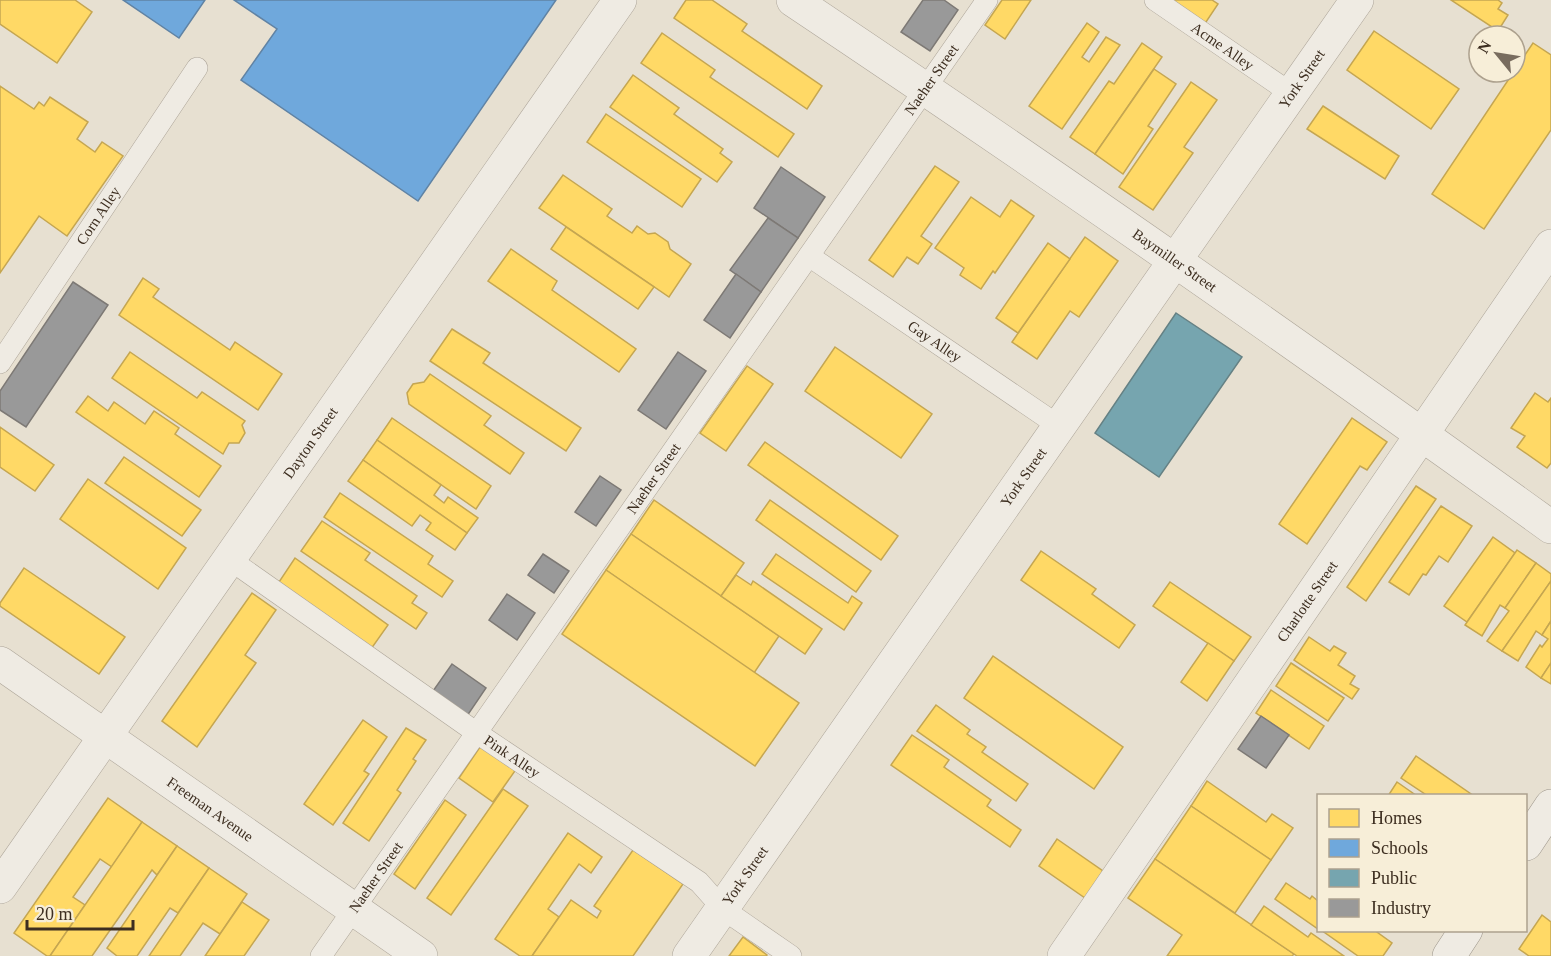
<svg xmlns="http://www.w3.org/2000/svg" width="1551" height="956" viewBox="0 0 1551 956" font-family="'Times New Roman',serif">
<rect width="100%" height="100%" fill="#e7e0d1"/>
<g fill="#ffd966" stroke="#c5a651" stroke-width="1.5">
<polygon points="0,0 75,0 92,12 57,63 0,24"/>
<polygon points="686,0 712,0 747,24 742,31 822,86 807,109 674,18"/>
<polygon points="1002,0 1031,0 1005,39 985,25"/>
<polygon points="1168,0 1212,0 1218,4 1204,25"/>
<polygon points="1451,0 1498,0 1502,3 1498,9 1508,15 1498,31"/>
<polygon points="1087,23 1099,32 1082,57 1089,62 1106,37 1120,45 1062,129 1029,106"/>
<polygon points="1374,31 1459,89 1431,129 1347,70"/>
<polygon points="662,33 715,70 710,77 794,134 778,157 641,63"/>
<polygon points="1142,43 1162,57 1095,154 1070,137 1109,81 1114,84"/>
<polygon points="1533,43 1551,55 1551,130 1484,229 1432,194"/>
<polygon points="1154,69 1176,84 1148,126 1153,129 1123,174 1095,154"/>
<polygon points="633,75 679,108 674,114 723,149 720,153 732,162 717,182 610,107"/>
<polygon points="1191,82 1217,100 1184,147 1193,153 1153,210 1119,187"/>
<polygon points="0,86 34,109 39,102 44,106 50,97 88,122 77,139 95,152 102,142 123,156 67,236 39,216 0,273"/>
<polygon points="1323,106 1399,156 1385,179 1307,129"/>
<polygon points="606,114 701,179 682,207 587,142"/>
<polygon points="935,166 959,182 921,236 932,244 918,264 907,257 893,277 869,260"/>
<polygon points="563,175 612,209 607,216 632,233 637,226 648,234 655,233 668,242 670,249 691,264 669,297 539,208"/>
<polygon points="971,197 1000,217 1011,200 1034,216 995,273 993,271 981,289 960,275 964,268 935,248"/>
<polygon points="566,227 654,287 638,309 551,249"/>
<polygon points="1085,237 1118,261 1079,317 1070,311 1037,359 1012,342"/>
<polygon points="1048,243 1070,259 1018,333 996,318"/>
<polygon points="511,249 557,281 552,290 636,349 619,372 488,281"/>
<polygon points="143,278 159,289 153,297 230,350 235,342 282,374 258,410 119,315"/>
<polygon points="452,329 490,353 483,363 581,428 566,451 430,361"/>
<polygon points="835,347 932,414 901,458 805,391"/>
<polygon points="130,352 197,398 202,392 245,421 242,425 245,433 239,443 229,443 223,454 112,378"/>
<polygon points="747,366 773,384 726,451 700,433"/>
<polygon points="430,374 491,416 484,425 524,453 510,474 409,404 407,393 413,384 424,382"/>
<polygon points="1535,393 1548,402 1551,398 1551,463 1547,468 1517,447 1525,436 1511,428"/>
<polygon points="88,396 108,411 114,402 145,424 154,411 179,428 175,434 221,466 199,497 76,412"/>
<polygon points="392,418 491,486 476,509 377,440"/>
<polygon points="1352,418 1387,442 1367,470 1360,466 1307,544 1279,524"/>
<polygon points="0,427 54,465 35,491 0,467"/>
<polygon points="377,440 441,485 434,495 444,503 448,497 478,518 467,533 363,460"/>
<polygon points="765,442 898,536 881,560 748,465"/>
<polygon points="124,457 201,510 182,536 105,483"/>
<polygon points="363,460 467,533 455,550 426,530 431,523 420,515 412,526 348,481"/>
<polygon points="88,479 186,548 158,589 60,519"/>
<polygon points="1416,486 1436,499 1366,601 1347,587"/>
<polygon points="340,493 433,556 428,564 453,581 442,597 324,517"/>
<polygon points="654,500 744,563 721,596 631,534"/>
<polygon points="770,500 871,571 856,592 756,520"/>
<polygon points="1441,506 1472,526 1448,562 1439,556 1426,575 1423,574 1409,595 1389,582"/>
<polygon points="322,521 370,553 365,560 417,596 412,603 427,613 416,629 301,551"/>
<polygon points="631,534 779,636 754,673 606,570"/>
<polygon points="1493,537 1515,553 1467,622 1444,606"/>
<polygon points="1517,550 1536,563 1505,608 1500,605 1482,636 1465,625"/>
<polygon points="1041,551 1096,589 1092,594 1135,625 1119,648 1021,580"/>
<polygon points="776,554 848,603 852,596 862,603 844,630 762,574"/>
<polygon points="295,558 388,625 371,649 279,582"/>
<polygon points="1536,563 1551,574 1551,581 1502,651 1487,641 1509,611 1505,608"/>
<polygon points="24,568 125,637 99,674 0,606 0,603"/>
<polygon points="606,570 799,703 755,766 562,634"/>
<polygon points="736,575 751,585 753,581 822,629 805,654 721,596"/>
<polygon points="1551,581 1551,621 1542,635 1536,631 1518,661 1502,651"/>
<polygon points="1170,582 1251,637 1234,661 1153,606"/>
<polygon points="252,593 276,610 245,655 256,663 197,747 162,721"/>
<polygon points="1551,621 1551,663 1541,678 1526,667 1540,645 1542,647 1548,639 1542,635"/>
<polygon points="1309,637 1330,651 1334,646 1346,653 1338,665 1355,676 1350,684 1359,689 1352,699 1294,660"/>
<polygon points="1208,643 1234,661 1207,701 1181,682"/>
<polygon points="993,656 1123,747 1094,789 964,698"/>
<polygon points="1291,663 1344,698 1328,721 1276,686"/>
<polygon points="1551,663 1551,684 1541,678"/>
<polygon points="1271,690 1324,726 1309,749 1256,713"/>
<polygon points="936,705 970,730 967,734 986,747 982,752 1028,784 1016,801 917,731"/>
<polygon points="363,720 387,737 364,771 369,774 333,825 304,804"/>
<polygon points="406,728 426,740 413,759 416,761 397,790 401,793 369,841 343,823"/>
<polygon points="912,735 949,760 944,767 991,800 987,806 1021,830 1010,847 891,765"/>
<polygon points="482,744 517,768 493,802 459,778"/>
<polygon points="1416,756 1474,796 1428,796 1401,778"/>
<polygon points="1207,781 1266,822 1272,814 1293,828 1271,860 1191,806"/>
<polygon points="1397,782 1417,796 1388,796"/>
<polygon points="503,789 528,806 451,915 427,898"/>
<polygon points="108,798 142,822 112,867 100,859 73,897 85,905 50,956 47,956 14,933"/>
<polygon points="445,800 466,815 415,889 394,874"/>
<polygon points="1191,806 1271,860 1235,913 1155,859"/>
<polygon points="142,822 177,846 157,875 152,870 92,956 50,956"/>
<polygon points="568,833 602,857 591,873 579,864 548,909 559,917 532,956 520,956 495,939"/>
<polygon points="1057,839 1103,871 1085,898 1039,866"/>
<polygon points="177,846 209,868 178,913 170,908 137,956 117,956 107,948"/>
<polygon points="633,850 683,884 633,956 532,956 571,900 597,918 601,911 594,906"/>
<polygon points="1155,859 1294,954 1292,956 1167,956 1182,935 1128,898"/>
<polygon points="209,868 247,894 220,934 203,923 180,956 149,956"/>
<polygon points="1286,883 1310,899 1312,896 1318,901 1318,929 1275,899"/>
<polygon points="242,902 269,920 244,956 205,956"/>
<polygon points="1264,906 1308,937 1311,933 1344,956 1297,956 1251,925"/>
<polygon points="1542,915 1551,922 1551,956 1529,956 1519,949"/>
<polygon points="1321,930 1374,930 1392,943 1383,956 1358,956"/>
<polygon points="743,937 767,955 766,956 729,956"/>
</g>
<g fill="#6fa8dc" stroke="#6083a4" stroke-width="1.5">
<polygon points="123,0 205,0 179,38"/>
<polygon points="234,0 556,0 418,201 241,80 277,29"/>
</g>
<polygon fill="#76a5af" stroke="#658184" stroke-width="1.5" points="1176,313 1242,357 1159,477 1095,433"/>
<g fill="#999" stroke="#7d7975" stroke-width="1.5">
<polygon points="923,0 944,0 958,10 930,51 901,32"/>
<polygon points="781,167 825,197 798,238 754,208"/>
<polygon points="768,218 798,238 761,292 730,270"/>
<polygon points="736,274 761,292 730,338 704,320"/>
<polygon points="73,282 108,305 26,427 0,410 0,391"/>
<polygon points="678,352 706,371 666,429 638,410"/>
<polygon points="600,476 621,490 596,526 575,512"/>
<polygon points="543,554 569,571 554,593 528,575"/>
<polygon points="507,594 535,613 517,640 489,620"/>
<polygon points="452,664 486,688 467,716 433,691"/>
<polygon points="1261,716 1289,735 1266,768 1238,749"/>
</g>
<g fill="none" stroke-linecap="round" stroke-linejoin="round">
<defs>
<g id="lane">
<path id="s1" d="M1155,0l137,94"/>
<path id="s2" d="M809,256l250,170"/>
<path id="s3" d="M0,363l197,-295"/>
<path id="s4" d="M229,559l248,174 222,149 24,27 68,47"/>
<path id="s5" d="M321,956l666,-956"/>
</g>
<g id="street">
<path id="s6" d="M793,0c256,171 508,347 758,527"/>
<path id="s7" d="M0,663l421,293"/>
<path id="s8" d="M0,887l620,-887"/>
<path id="s9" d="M689,956l668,-956"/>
<path id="s10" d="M1064,956l487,-710"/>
</g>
<g id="secondary">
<polyline points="1526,844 1551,806"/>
<polyline points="1449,956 1466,930"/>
</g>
</defs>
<use href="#lane" stroke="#ada599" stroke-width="22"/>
<use href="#street" stroke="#ada599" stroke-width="34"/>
<use href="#secondary" stroke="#9c958a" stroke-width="34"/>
<use href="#lane" stroke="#efebe3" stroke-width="21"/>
<use href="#street" stroke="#efebe3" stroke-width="33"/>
<use href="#secondary" stroke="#efebe3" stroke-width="33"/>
</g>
<g text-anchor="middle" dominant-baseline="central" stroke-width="6" stroke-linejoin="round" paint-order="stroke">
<g font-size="15" fill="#3d2e20" stroke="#f7eed8">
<text stroke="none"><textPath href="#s1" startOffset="82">Acme Alley</textPath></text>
<text stroke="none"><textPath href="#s5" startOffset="1068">Naeher Street</textPath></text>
<text stroke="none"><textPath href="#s9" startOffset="1070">York Street</textPath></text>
<text stroke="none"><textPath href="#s3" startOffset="177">Corn Alley</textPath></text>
<text stroke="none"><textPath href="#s6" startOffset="462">Baymiller Street</textPath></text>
<text stroke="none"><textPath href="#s2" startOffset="152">Gay Alley</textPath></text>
<text stroke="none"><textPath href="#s8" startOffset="542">Dayton Street</textPath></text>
<text stroke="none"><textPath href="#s9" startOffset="584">York Street</textPath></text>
<text stroke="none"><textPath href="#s5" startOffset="582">Naeher Street</textPath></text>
<text stroke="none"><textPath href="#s10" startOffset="430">Charlotte Street</textPath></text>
<text stroke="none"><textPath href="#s4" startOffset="345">Pink Alley</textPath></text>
<text stroke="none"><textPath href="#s7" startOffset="256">Freeman Avenue</textPath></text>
<text stroke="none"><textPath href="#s5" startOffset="96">Naeher Street</textPath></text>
<text stroke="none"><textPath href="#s9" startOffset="98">York Street</textPath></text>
</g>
</g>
<rect x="1317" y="794" width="210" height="138" fill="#f7eed8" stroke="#ada18e" stroke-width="1.5"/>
<rect x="1329" y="809" width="30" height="18" fill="#ffd966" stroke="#ada18e" stroke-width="1.5"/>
<text x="1371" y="824" font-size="18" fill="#3d2e20">Homes</text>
<rect x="1329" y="839" width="30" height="18" fill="#6fa8dc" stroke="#ada18e" stroke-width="1.5"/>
<text x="1371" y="854" font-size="18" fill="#3d2e20">Schools</text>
<rect x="1329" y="869" width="30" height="18" fill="#76a5af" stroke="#ada18e" stroke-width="1.5"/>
<text x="1371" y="884" font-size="18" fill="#3d2e20">Public</text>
<rect x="1329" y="899" width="30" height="18" fill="#999999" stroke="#ada18e" stroke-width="1.5"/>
<text x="1371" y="914" font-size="18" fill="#3d2e20">Industry</text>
<g transform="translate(1497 54) rotate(300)"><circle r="28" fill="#f7eed8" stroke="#ada18e" stroke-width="1.5"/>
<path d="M0-4.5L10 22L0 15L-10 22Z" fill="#786c5e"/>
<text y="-9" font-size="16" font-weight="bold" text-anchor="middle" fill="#3d2e20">N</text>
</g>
<path d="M27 920v9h106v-9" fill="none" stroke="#3d2e20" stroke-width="3"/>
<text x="36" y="920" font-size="18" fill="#3d2e20" stroke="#f7eed8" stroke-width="4.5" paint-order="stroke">20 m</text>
</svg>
